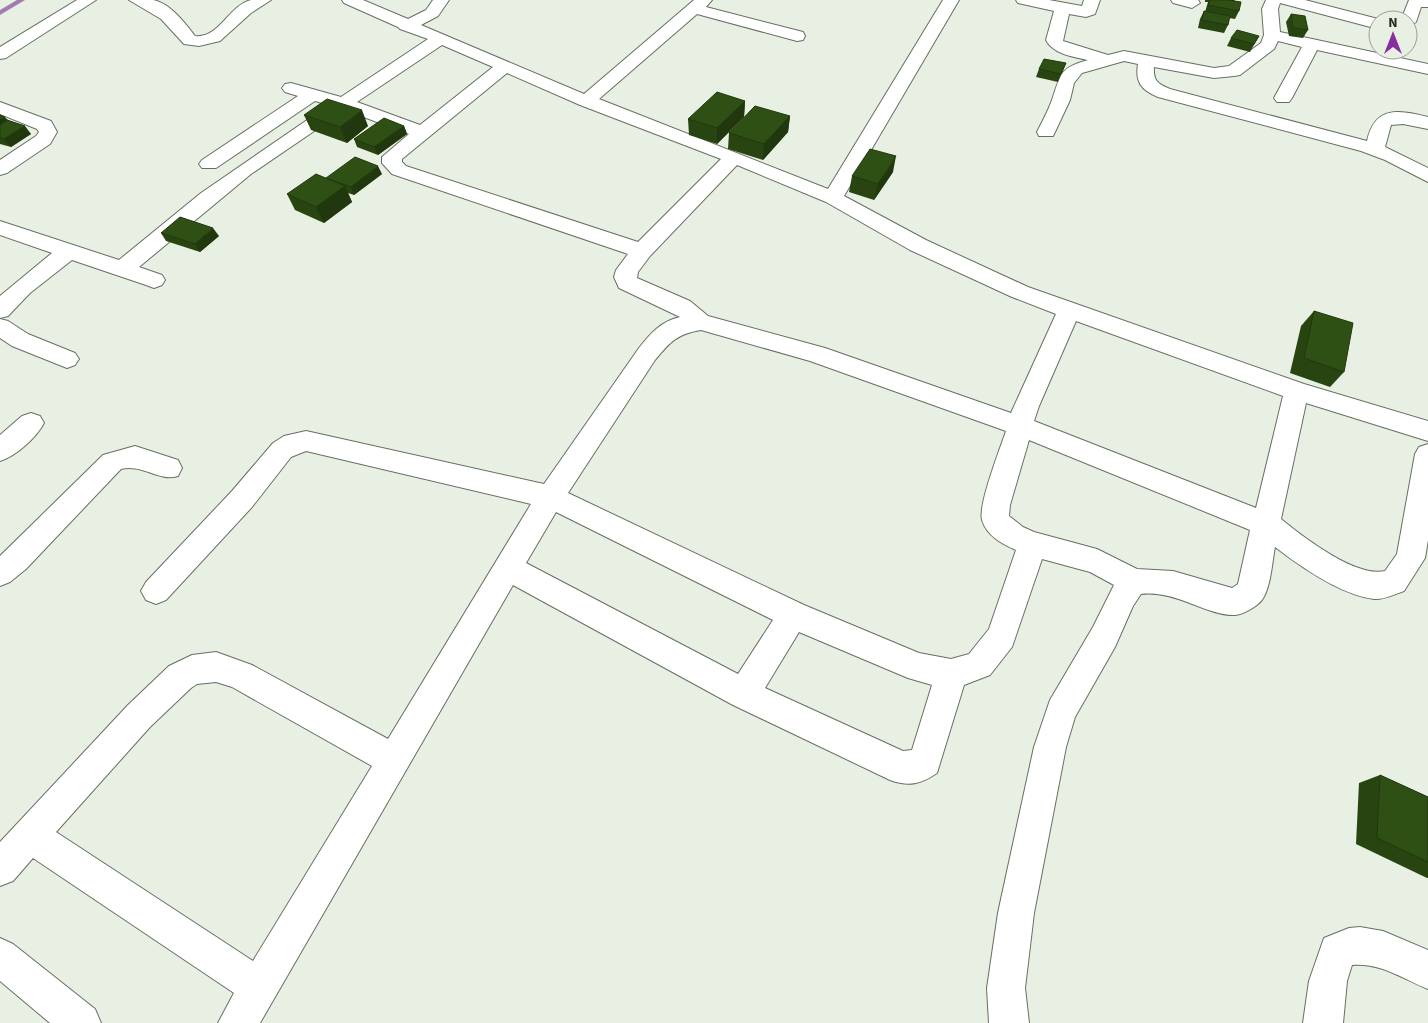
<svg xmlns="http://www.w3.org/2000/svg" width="1428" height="1023" viewBox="0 0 1428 1023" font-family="'Source Sans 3',sans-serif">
<rect width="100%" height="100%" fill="#e7f0e3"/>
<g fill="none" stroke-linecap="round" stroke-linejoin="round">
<polygon fill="#a47caf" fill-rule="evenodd" points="17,0 25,0 0,15 0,10"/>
<defs>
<g id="minor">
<path d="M129,0c8,0 17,0 24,0 17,3 32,23 42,36 24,3 34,-31 56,-36 6,0 14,0 20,0l-20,13 -31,28 -21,5 -15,-2 -23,-25z"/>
<path d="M342,0h21l45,19 18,-9 7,-10h16l-11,16 -17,9 163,69 110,-94h18l-6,7 97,25 2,4 -2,4 -6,1 -100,-27 -98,85 229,90 115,-189h16l-115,196 82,44 102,47 276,97 124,37v20l-122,-38 -25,116c22,18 75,59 104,52l12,-17 18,-100 4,-7 9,-3v96l-3,18 -21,33c-9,3 -20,9 -30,8 -33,-4 -73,-32 -99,-52 -3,15 -4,40 -13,53 -5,6 -19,15 -27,15 -29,1 -58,-25 -94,-21l-8,12 -18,41 -40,70 -9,30 -32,166 -9,75 4,35h-40l-2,-35 11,-75 36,-166 16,-47 43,-73 21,-42 -24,-13 -48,-13 -30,88 -22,28 -26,10 -27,88c-16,11 -28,14 -47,7l-157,-75 -220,-120 -253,438h-42l16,-30 -201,-135 -20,23 -13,5v-44l128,-137 41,-39 23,-11 24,-3 36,13 136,74 143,-235 -225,-53 -15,6 -39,50 -86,93 -10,4 -10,-4 -5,-9 5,-9 86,-91 41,-48 11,-7 22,-5 238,53 95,-136c11,-14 22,-27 41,-31l-61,-29 -5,-11 2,-7 12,-16 -236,-80 -10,-11v-6l27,-23 -64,-24 -94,64 -112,93 23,8 3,5 -3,5 -8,3 -8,-3 -74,-25 -42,33 -22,23 -8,2v-22l52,-43 -52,-18v-14l119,39 82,-67 128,-88 -14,-4 -99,67h-14l-3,-4 3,-4 96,-64 -13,-4 -3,-4 3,-4 6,-1 50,14 87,-58 -28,-10 -2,-2 -54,-24zM442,45l51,22 -73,58 -63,-23zM507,73l73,32 141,54 -83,83 -232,-76 -4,-4v-3zM737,165l89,37 84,48 102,47 44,17 -45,99 -186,-65 -117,-32 -18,-15 -53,-23 1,-6 12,-16zM1076,321l207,75 -27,112 -222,-87 5,-15zM701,330l109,31 196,70c-6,18 -28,74 -24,89 5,16 20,24 34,30l-27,79 -20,25 -18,5 -32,-6 -115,-48 -236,-112 87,-133c15,-18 22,-26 46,-30zM1029,440l221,90 -12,54 -6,4 -59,-17 -36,-2 -40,-20 -63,-17 -11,-5 -14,-11 1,-11zM556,512l217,108 -35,54 -212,-111zM799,632l109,46 24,7 -20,65 -9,1 -138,-63zM216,682l16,5 140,79 -119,195 -197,-129 94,-105 41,-39 6,-4z"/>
<path d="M1016,0h33l33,6 2,-6h16l-5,14 -9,3 -17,-3 -6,27 45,14 16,-4 90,17 15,-2 32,-23 3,-8 -2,-26 4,-9h39l77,20h-4v9l-98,-26 -2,6 2,23 148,32v10l-111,-24 -25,48 -3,4h-12l-3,-4 28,-51 -24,-6 -4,8 -34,26 -6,1 -20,2 -60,-11c-1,14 4,17 16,22l197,52c8,-36 32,-31 61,-24v12l-25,-5 -12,1 -6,22 43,21v14l-43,-22 -24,-9 -203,-54c-17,-7 -23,-15 -20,-33l-14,-3 -42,12 -8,10 -4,17 -15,32 -2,4h-14l-2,-4c5,-10 11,-21 15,-32 9,-26 7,-32 36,-40 -14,-3 -35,-6 -42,-20l8,-29 -36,-8z"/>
<polygon points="1171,0 1198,0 1200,3 1192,8 1173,3"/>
<polygon points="1409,0 1428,0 1428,7 1421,7 1416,22 1408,27 1408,20 1401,20"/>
<polygon points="0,102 51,121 57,132 50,144 7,173 0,175 0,160 36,136 39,132 37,129 0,114"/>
<polygon points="0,319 8,321 28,334 75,353 79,359 75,365 67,368 12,346 0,338"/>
<path d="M31,413l9,3 4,7c-8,15 -28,33 -44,38v-26l22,-19z"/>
<path d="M135,446l43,14 4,8 -4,8c-20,6 -34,-12 -57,-7l-95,100 -16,13 -10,4v-30l103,-101z"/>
<path d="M1360,927l23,4 45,19v39c-25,-10 -48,-27 -76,-24l-5,16 -4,42h-40l6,-42 15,-43 25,-10z"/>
<polygon points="0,938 13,944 95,1009 101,1023 50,1023 0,981"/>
</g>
<polygon id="tertiary" points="77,0 96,0 6,58 0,59 0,47"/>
</defs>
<use href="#minor" stroke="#676f63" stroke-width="2"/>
<use href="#tertiary" stroke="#676f63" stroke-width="2"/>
<use href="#minor" fill="#fff" fill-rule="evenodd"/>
<use href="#tertiary" fill="#fff" fill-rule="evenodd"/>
</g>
<g fill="#284511">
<polygon points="1205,0 1235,0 1234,1 1239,11 1235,19 1229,18 1228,25 1224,33 1198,28 1200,19 1204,11 1205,12 1208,2 1205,2"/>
<polygon points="1291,14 1308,30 1303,38 1289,36 1286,22"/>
<polygon points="1259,36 1250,52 1227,46 1231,38"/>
<polygon points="1066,63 1058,82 1036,77 1039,69"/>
<polygon points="745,101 744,117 717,144 689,135 688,119"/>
<polygon points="0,115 8,120 31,134 11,147 0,144"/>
<polygon points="304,115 368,126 347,143 311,130"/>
<polygon points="790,116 788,132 763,160 728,149 729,133"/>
<polygon points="404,126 407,134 378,155 357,147 354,139"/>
<polygon points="893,172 874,200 849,192 852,176"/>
<polygon points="382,174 354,195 348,193 352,202 324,223 295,210 287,194 327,178"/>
<polygon points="161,233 219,236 200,252 166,241"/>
<polygon points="1314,311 1344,372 1330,387 1290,373 1301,326"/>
<polygon points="1380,775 1428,797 1428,878 1427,878 1356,844 1359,783"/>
</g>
<g fill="#21380e">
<polygon points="745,101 744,117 717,144 717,128"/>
<polygon points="362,110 368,126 347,143 340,127"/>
<polygon points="790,116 788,132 763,160 764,144"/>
<polygon points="5,117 11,125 0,132 0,120"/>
<polygon points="25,126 31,134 11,147 4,139"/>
<polygon points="404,126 407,134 378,155 374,147"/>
<polygon points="896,156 893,172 874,200 878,184"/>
<polygon points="378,166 382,174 354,195 351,187"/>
<polygon points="345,186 352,202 324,223 316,207"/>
<polygon points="213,228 219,236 200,252 195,244"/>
</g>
<g fill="#2f5014" stroke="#21380e">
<polygon points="1210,0 1228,0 1241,2 1239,11 1208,5"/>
<polygon points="1204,11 1230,16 1228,25 1202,20"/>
<polygon points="1291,14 1305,16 1308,30 1293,28"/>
<polygon points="1237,30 1259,36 1254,44 1231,38"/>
<polygon points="1044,59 1066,63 1061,74 1039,69"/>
<polygon points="717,92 745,101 717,128 688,119"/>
<polygon points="327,99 362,110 340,127 304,115"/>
<polygon points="755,106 790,116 764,144 729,133"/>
<polygon points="0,115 5,117 0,120"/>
<polygon points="384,118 404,126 374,147 354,139"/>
<polygon points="7,120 25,126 4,139 0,138 0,125"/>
<polygon points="870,149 896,156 878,184 852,176"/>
<polygon points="355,157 378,166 351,187 326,178"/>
<polygon points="316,174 345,186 316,207 287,194"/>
<polygon points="180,217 213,228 195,244 161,233"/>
<polygon points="1314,311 1353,323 1344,372 1304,358"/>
<polygon points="1380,775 1428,797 1428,862 1377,838"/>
</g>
<g transform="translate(1393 35)"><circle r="24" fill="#e7f0e3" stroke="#9aa097"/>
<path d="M0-4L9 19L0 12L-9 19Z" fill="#87309d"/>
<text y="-8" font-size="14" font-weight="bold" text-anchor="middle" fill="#262924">N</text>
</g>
</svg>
